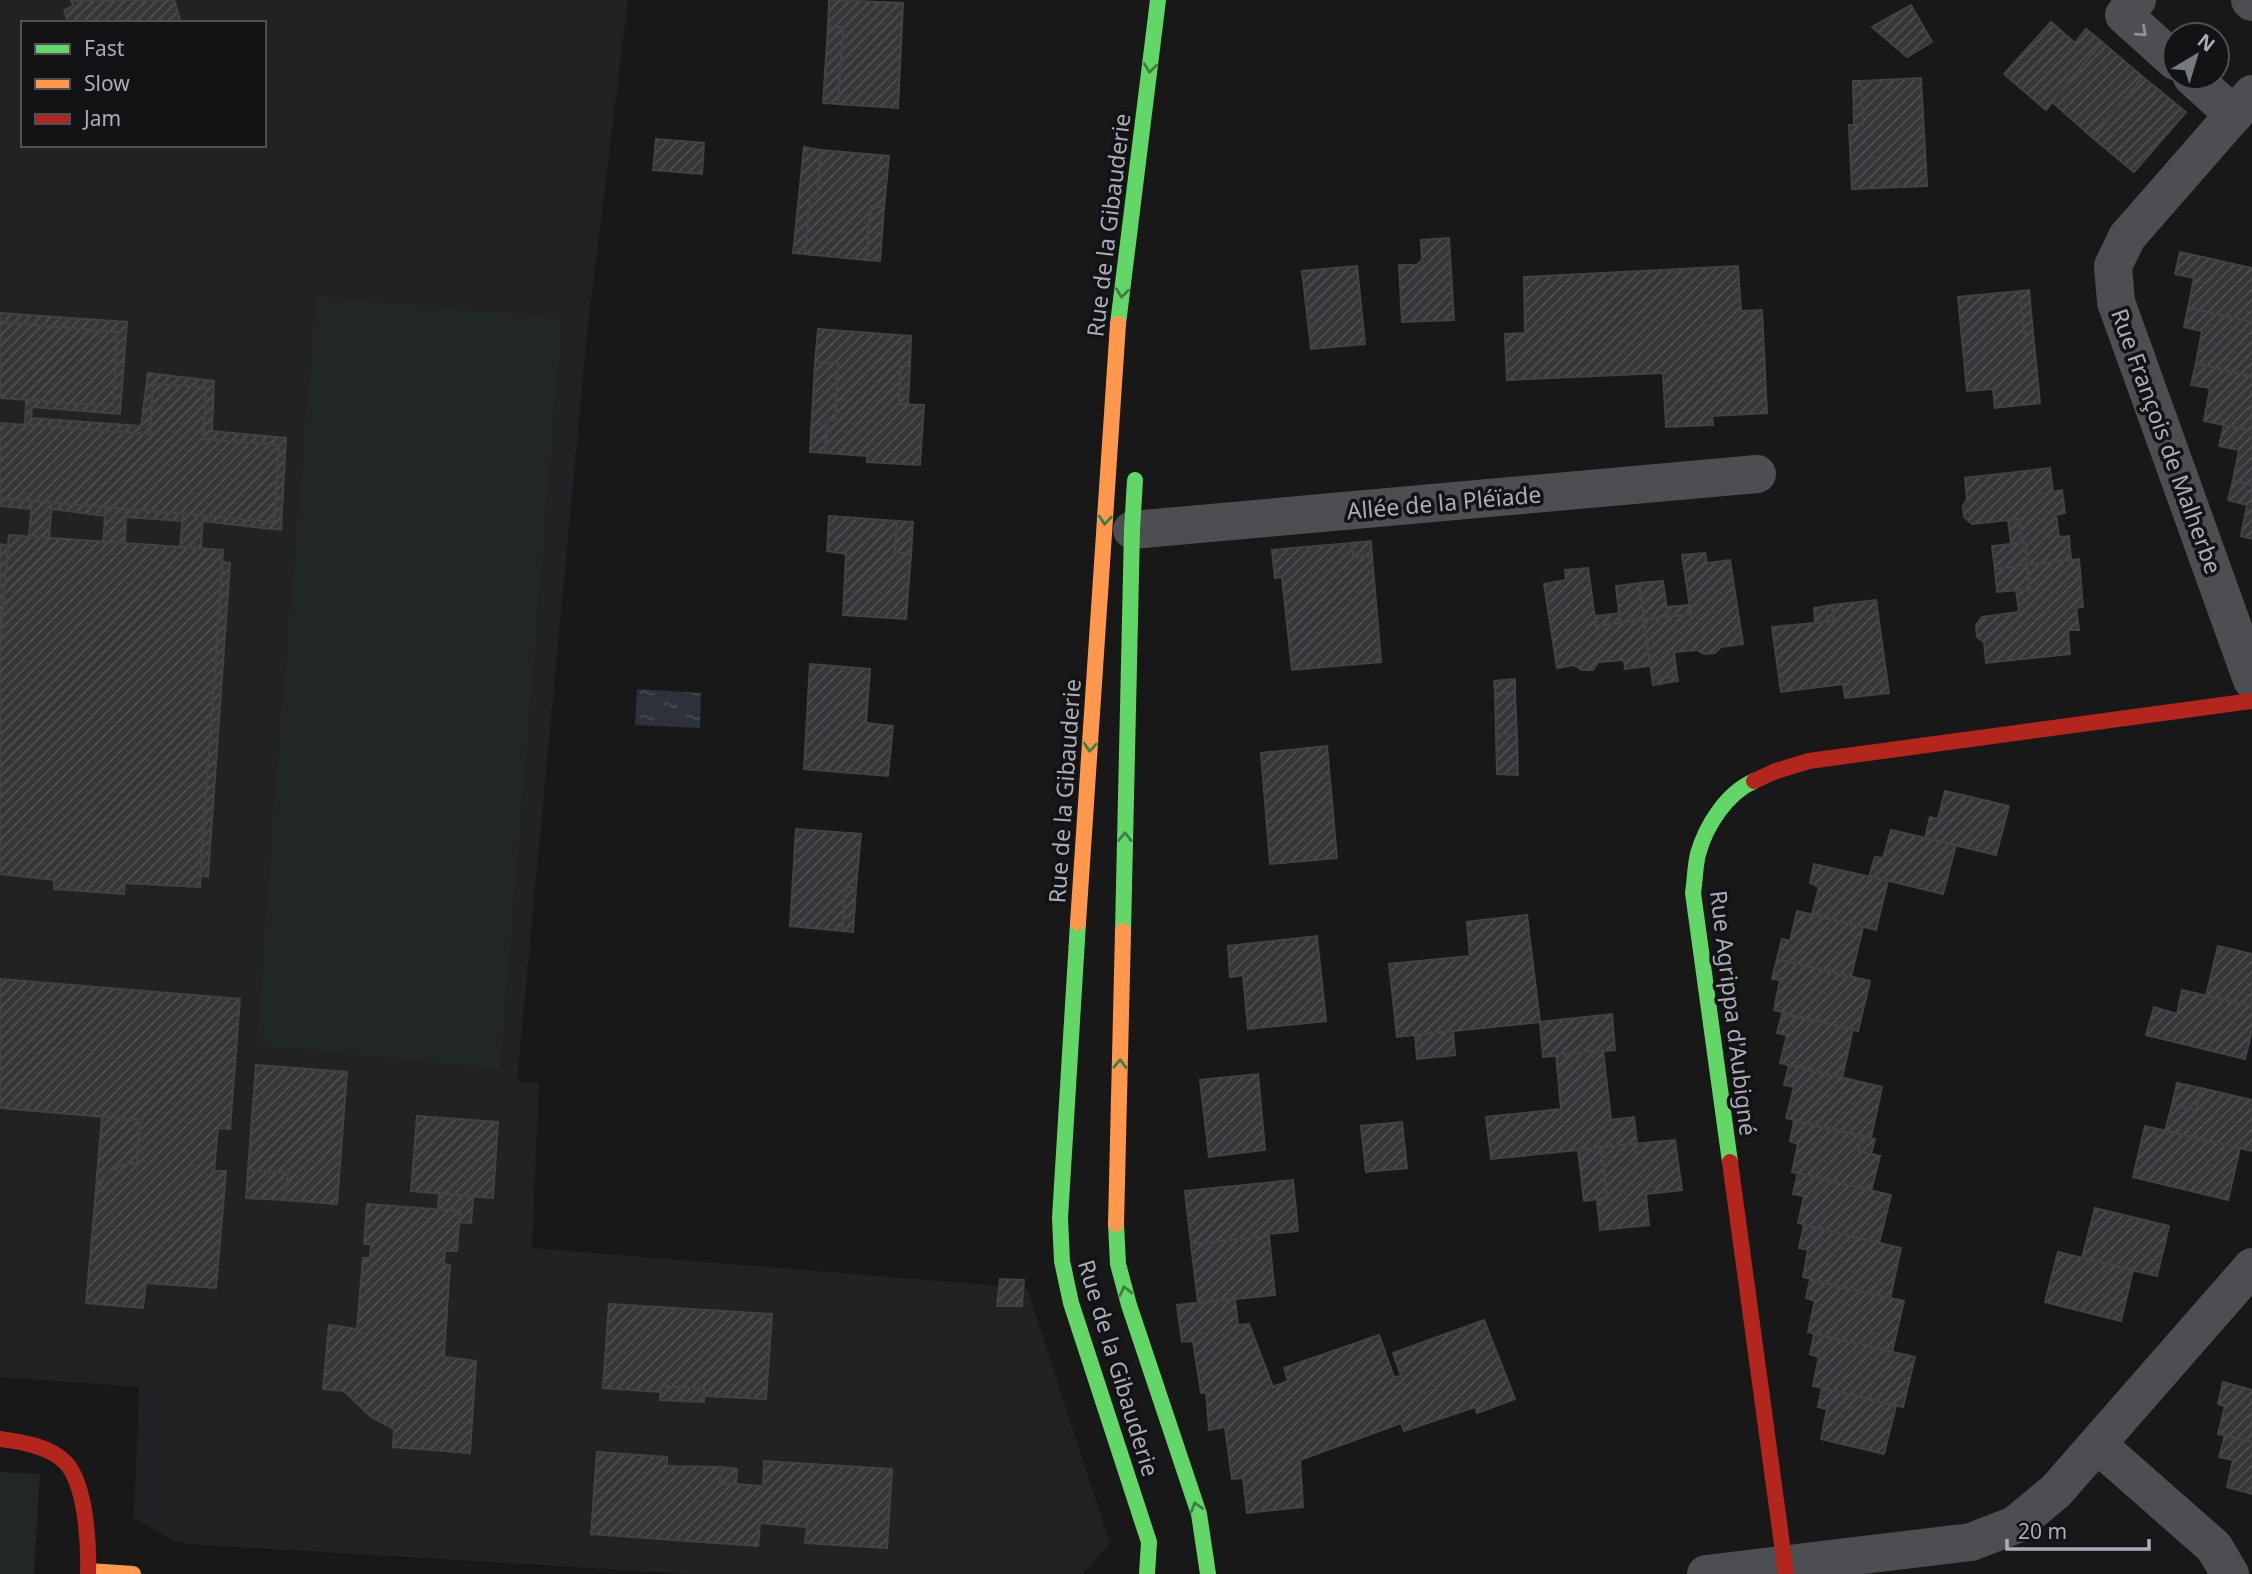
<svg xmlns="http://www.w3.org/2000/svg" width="2252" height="1574" viewBox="0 0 2252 1574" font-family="'Noto Sans',sans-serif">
<defs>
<pattern id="water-ripples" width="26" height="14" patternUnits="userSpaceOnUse" patternTransform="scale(1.75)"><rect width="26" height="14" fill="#2c313a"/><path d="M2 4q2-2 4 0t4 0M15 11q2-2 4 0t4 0" fill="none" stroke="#484c54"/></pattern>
<pattern id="building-hatch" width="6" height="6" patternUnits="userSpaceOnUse" patternTransform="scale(1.75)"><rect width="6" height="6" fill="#363638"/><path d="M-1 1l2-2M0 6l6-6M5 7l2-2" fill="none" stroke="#505053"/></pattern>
</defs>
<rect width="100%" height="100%" fill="#181818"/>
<path fill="#222224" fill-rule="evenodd" d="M0,0h628l-40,324 -71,757 22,2 -7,165 495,40 83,256 -28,30h-392l-502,-30 -16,-4 -38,-22 5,-131 -139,-10zM23,23h241v122h-241z"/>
<g fill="#212722">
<polygon points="316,296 562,318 500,1069 257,1045 275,790"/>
<polygon points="0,1472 40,1474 34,1574 0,1574"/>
</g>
<polygon fill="url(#water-ripples)" points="637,689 701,693 700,728 635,725"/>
<g fill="url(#building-hatch)" stroke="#414244" stroke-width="2">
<polygon points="71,0 174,0 181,23 68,23 64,10 73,6"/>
<polygon points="829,0 903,3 898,108 838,104 843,27 828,27"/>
<polygon points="1911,5 1932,42 1907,57 1872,27"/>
<polygon points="2051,22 2075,43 2086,29 2102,42 2046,110 2004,74"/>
<polygon points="828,27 843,27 838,104 823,103"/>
<polygon points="2102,42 2143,77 2093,138 2052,102"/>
<polygon points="2143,77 2186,112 2134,172 2093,138"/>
<polygon points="1921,78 1927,186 1852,189 1849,125 1863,125 1861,81"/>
<polygon points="1853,81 1861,81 1863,125 1854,125"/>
<polygon points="656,139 704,143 702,174 653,170"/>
<polygon points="804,147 821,150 817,198 810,197 805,254 793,253"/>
<polygon points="821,150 889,156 884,208 871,206 866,260 805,254 810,197 817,198"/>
<polygon points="871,206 884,208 880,261 866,260"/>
<polygon points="1449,238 1454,320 1402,322 1399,265 1417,265 1422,260 1421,240"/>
<polygon points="2180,252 2252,268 2252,322 2188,308 2194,278 2175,274"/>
<polygon points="1357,266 1365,344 1311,349 1302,271"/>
<polygon points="1738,266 1741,311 1762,310 1767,413 1712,416 1713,425 1666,427 1663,373 1507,380 1505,334 1525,333 1524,277"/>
<polygon points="2029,290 2033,332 2024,334 2020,291"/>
<polygon points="2020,291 2024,334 2033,332 2040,403 1995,408 1993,389 1967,391 1958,297"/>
<polygon points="2188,308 2252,322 2252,377 2196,363 2202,331 2184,327"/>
<polygon points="0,313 127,322 120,414 32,407 31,418 141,426 148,373 214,381 212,431 286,438 281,530 202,521 203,515 274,522 279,445 203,439 206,387 153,384 150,434 25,425 26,399 113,406 117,332 0,322"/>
<polygon points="0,322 117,332 113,406 0,398"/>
<polygon points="818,329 911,336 910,366 901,366 899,404 924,405 920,465 867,462 867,456 825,453 827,420 835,420 838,363 815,362"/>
<polygon points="815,362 838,363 835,420 827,420 825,453 810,452"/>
<polygon points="2196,363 2252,377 2252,431 2204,421 2210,388 2191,385"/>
<polygon points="901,366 910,366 908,404 899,404"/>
<polygon points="153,384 206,387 203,439 279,445 274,522 0,498 0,423 150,434"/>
<polygon points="2224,425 2252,431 2252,485 2233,480 2239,450 2219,446"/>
<polygon points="2050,468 2053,492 2062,490 2065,513 2056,515 2059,537 2069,536 2071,560 2027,565 2025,542 2022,542 2019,519 1972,524 1964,517 1963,506 1967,499 1965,478"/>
<polygon points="2233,480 2252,485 2252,539 2241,536 2247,505 2228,500"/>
<polygon points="0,498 32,501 31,509 0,506"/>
<polygon points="32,501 52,503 49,538 29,536"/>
<polygon points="52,503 106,507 106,516 51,509"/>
<polygon points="106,507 126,509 125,543 103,542"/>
<polygon points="126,509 183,514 183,521 126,517"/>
<polygon points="183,514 203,515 201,548 180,547"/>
<polygon points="829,516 897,521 895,552 911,554 906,619 843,615 846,554 827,551"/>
<polygon points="2019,519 2022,542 2011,543 2008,520"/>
<polygon points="897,521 913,522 911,554 895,552"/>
<polygon points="9,535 223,550 200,887 125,883 124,894 54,889 54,880 0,874 0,647"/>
<polygon points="1371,541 1372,556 1353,557 1351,543"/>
<polygon points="2025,542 2027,565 1995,569 1992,546"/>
<polygon points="1351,543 1353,557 1372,556 1381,662 1292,670 1282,577 1275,578 1272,550"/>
<polygon points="0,544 8,546 0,647"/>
<polygon points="1705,553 1707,563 1730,560 1743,644 1721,647 1715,653 1704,654 1697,650 1674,652 1677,676 1652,679 1644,619 1691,614 1682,555"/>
<polygon points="2079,559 2083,607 2076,608 2079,630 2068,630 2070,654 1986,663 1984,642 1977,637 1976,625 1982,617 2019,612 2016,590 2030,589 2027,565"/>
<polygon points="223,562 230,563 208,877 200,876"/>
<polygon points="2027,565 2030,589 1997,592 1995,569"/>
<polygon points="1588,568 1596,626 1644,619 1650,666 1625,669 1624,660 1598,662 1593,670 1582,670 1574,665 1557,668 1544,584 1566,580 1565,570"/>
<polygon points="1663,581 1668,617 1644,619 1639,583"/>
<polygon points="1639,583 1644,619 1620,623 1616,586"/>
<polygon points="1876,600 1889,693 1845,698 1843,684 1781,692 1772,627 1834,621 1832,605"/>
<polygon points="1689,605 1691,614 1668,617 1666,607"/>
<polygon points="1832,605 1834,621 1815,623 1814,608"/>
<polygon points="1619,613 1620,623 1596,626 1595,616"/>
<polygon points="810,664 870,669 866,723 893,726 888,776 804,769"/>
<polygon points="1677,676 1678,681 1653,685 1652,679"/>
<polygon points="1515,679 1515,693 1495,693 1494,681"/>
<polygon points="1495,693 1515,693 1517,735 1496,734"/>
<polygon points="1496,734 1517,735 1518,775 1497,774"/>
<polygon points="1327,746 1337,858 1270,864 1261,753"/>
<polygon points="1945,791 2009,806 1996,855 1925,838 1930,817 1938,819"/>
<polygon points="796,829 861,834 856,888 846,887 842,931 790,926"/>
<polygon points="1891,830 1956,845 1943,894 1869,876 1875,857 1883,858"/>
<polygon points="1814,864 1888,881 1876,930 1812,914 1819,887 1810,883"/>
<polygon points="846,887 856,888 853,932 842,931"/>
<polygon points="1797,911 1863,927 1851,977 1777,959 1782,939 1790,941"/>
<polygon points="1527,915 1540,1022 1397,1037 1389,964 1470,956 1467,922"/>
<polygon points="1317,936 1326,1021 1248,1029 1243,975 1230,977 1228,946"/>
<polygon points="2218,946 2252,954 2252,1006 2206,996"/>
<polygon points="1777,959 1870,981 1858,1031 1774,1010 1780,980 1772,979"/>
<polygon points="0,979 240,999 230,1129 218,1128 214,1171 226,1171 216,1288 146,1283 143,1308 86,1303 96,1192 107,1173 124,1164 137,1163 140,1120 0,1108"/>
<polygon points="2182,990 2252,1006 2252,1030 2245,1059 2146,1035 2154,1007 2177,1014"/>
<polygon points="1612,1014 1615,1050 1543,1057 1540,1022"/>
<polygon points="1782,1014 1853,1029 1842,1078 1780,1063 1787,1035 1777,1033"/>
<polygon points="1453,1031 1455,1055 1417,1059 1415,1035"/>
<polygon points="1603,1050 1611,1120 1634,1117 1637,1144 1491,1159 1486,1117 1561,1109 1556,1055"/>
<polygon points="256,1065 347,1072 337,1204 285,1200 288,1173 248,1170"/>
<polygon points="1789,1065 1882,1087 1871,1138 1786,1118 1794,1087 1784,1085"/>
<polygon points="1258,1074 1265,1150 1209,1157 1200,1080"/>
<polygon points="2177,1083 2201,1088 2196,1110 2172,1105"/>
<polygon points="2201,1088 2252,1100 2252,1151 2165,1131 2172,1105 2196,1110"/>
<polygon points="102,1116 140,1120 137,1163 124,1164 107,1173 99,1185 95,1199"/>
<polygon points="417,1116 498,1122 493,1198 411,1191"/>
<polygon points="1794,1121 1862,1136 1859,1151 1880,1156 1871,1191 1792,1172 1798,1144 1790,1141"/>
<polygon points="1402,1122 1407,1168 1366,1172 1361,1126"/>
<polygon points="2145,1126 2240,1148 2228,1200 2133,1177"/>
<polygon points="1862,1136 1875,1139 1871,1154 1859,1151"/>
<polygon points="1675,1140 1682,1190 1646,1194 1649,1225 1600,1230 1597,1200 1607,1198 1601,1147"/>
<polygon points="1601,1147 1607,1198 1584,1201 1578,1150"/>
<polygon points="248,1170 288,1173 285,1200 246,1198"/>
<polygon points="1798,1173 1891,1195 1879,1243 1798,1223 1804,1196 1793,1194"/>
<polygon points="1293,1180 1298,1231 1268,1234 1269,1236 1191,1244 1185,1191"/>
<polygon points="439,1193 473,1197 471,1223 458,1222 460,1211 438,1209"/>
<polygon points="367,1204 460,1211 457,1251 445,1251 444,1264 450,1265 444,1357 476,1361 470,1453 393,1447 394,1429 371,1417 344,1391 323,1389 329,1325 357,1329 363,1258 370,1258 371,1244 364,1244"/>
<polygon points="2095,1208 2169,1226 2157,1276 2082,1258"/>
<polygon points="1804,1225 1901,1248 1890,1299 1803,1277 1808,1250 1799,1248"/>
<polygon points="1269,1236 1275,1295 1198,1303 1191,1244"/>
<polygon points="2058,1252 2133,1270 2121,1321 2045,1302"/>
<polygon points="1000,1279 1024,1280 1022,1306 997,1306"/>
<polygon points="1810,1280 1904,1301 1892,1352 1808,1332 1815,1301 1806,1298"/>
<polygon points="1235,1299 1238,1325 1249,1324 1273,1387 1288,1381 1284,1368 1379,1335 1394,1377 1401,1376 1393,1353 1484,1320 1515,1399 1477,1413 1475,1407 1404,1431 1401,1423 1300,1460 1303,1507 1247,1513 1243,1478 1232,1479 1225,1427 1209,1430 1206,1392 1201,1393 1193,1341 1182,1342 1177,1305"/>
<polygon points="609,1304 772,1314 766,1399 705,1396 704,1389 661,1386 660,1392 603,1388"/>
<polygon points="1814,1334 1915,1357 1903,1407 1813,1386 1819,1357 1810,1354"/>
<polygon points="2223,1382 2252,1390 2252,1442 2218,1434 2225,1406 2218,1404"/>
<polygon points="661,1386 704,1389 704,1402 660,1400"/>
<polygon points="1822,1388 1896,1406 1884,1454 1821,1439 1827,1409 1818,1407"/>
<polygon points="2225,1435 2252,1442 2252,1494 2227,1487 2233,1460 2219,1457"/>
<polygon points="597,1452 667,1457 667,1466 721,1467 720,1483 763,1486 764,1461 892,1469 887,1548 805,1543 807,1527 760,1523 758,1546 591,1534"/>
<polygon points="721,1467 737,1469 736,1484 720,1483"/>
</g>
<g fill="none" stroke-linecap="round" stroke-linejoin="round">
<g stroke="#4d4e51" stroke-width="38">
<polyline points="2137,0 2124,15 2175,61"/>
<polyline points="2250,0 2252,2"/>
<polyline points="2192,77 2234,115"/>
<polyline points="2252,94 2127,237 2113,266 2116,302 2252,680"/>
<polyline points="1132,530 1757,474"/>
<polyline points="2098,1445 2214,1547 2230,1574"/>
<polyline points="1706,1574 1971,1542 2015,1525 2056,1491 2252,1267"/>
</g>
<g stroke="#63d668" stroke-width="16">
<polyline points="1118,324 1158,0"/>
<polyline points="1078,923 1060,1218 1062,1261 1071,1303 1149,1542 1147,1574"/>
<polyline points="1123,931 1132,530 1135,480"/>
<path d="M1730,1162l-37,-269c2,-13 2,-27 5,-39 8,-29 29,-61 56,-73"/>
<polyline points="1116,1224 1118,1264 1129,1305 1199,1514 1208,1574"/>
</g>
<g stroke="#ff974d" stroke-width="16">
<polyline points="1078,923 1118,324"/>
<polyline points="1116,1224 1123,931"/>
<polyline points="89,1571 133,1574"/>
</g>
<g stroke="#b3261e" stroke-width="16">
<polyline points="1754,781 1776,771 1809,761 2252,701"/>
<polyline points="1730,1162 1786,1574"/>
<path d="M0,1439c22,3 50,7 66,24 20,22 23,82 22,111"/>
</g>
</g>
<defs><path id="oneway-chevron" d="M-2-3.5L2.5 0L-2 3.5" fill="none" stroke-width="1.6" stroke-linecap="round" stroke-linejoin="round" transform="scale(1.75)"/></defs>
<use stroke="#8e909a" href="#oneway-chevron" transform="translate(2142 32) rotate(42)"/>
<g stroke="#3f7e42">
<use href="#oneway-chevron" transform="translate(1150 68) rotate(97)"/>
<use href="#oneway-chevron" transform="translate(1122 293) rotate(97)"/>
<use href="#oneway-chevron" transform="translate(1105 520) rotate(94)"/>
<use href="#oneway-chevron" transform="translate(1090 747) rotate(94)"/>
<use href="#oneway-chevron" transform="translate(1125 837) rotate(-89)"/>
<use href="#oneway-chevron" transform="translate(1120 1064) rotate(-89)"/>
<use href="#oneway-chevron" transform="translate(1125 1291) rotate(-104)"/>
<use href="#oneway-chevron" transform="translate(1196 1507) rotate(-107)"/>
</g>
<g text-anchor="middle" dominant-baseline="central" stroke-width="7" stroke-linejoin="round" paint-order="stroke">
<g font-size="23" fill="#aaadb9" stroke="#131214">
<text transform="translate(1108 225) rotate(-83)">Rue de la Gibauderie</text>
<text transform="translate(2167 441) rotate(70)">Rue François de Malherbe</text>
<text transform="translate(1444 502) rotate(-5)">Allée de la Pléïade</text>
<text transform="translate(1064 791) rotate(-86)">Rue de la Gibauderie</text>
<text transform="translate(1734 1013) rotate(83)">Rue Agrippa d'Aubigné</text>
<text transform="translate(1119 1368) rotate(73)">Rue de la Gibauderie</text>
</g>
</g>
<rect x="21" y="21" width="245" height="126" fill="#131214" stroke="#4f5056" stroke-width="2"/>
<rect x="35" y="44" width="35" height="10" fill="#63d668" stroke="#4f5056" stroke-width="2"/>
<text x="84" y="56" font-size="21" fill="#aaadb9">Fast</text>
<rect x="35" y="79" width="35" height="10" fill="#ff974d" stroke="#4f5056" stroke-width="2"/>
<text x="84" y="91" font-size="21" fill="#aaadb9">Slow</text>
<rect x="35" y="114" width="35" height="10" fill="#b3261e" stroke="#4f5056" stroke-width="2"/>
<text x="84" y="126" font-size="21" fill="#aaadb9">Jam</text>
<g transform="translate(2196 56) rotate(38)"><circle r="33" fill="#131214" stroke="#4f5056" stroke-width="2"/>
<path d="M0-5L12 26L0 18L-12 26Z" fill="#777981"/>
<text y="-10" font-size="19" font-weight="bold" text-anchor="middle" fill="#aaadb9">N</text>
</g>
<path d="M2007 1539v10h142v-10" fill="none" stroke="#aaadb9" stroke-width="3.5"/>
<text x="2018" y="1539" font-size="21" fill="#aaadb9" stroke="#131214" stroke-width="5" paint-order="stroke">20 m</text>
</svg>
